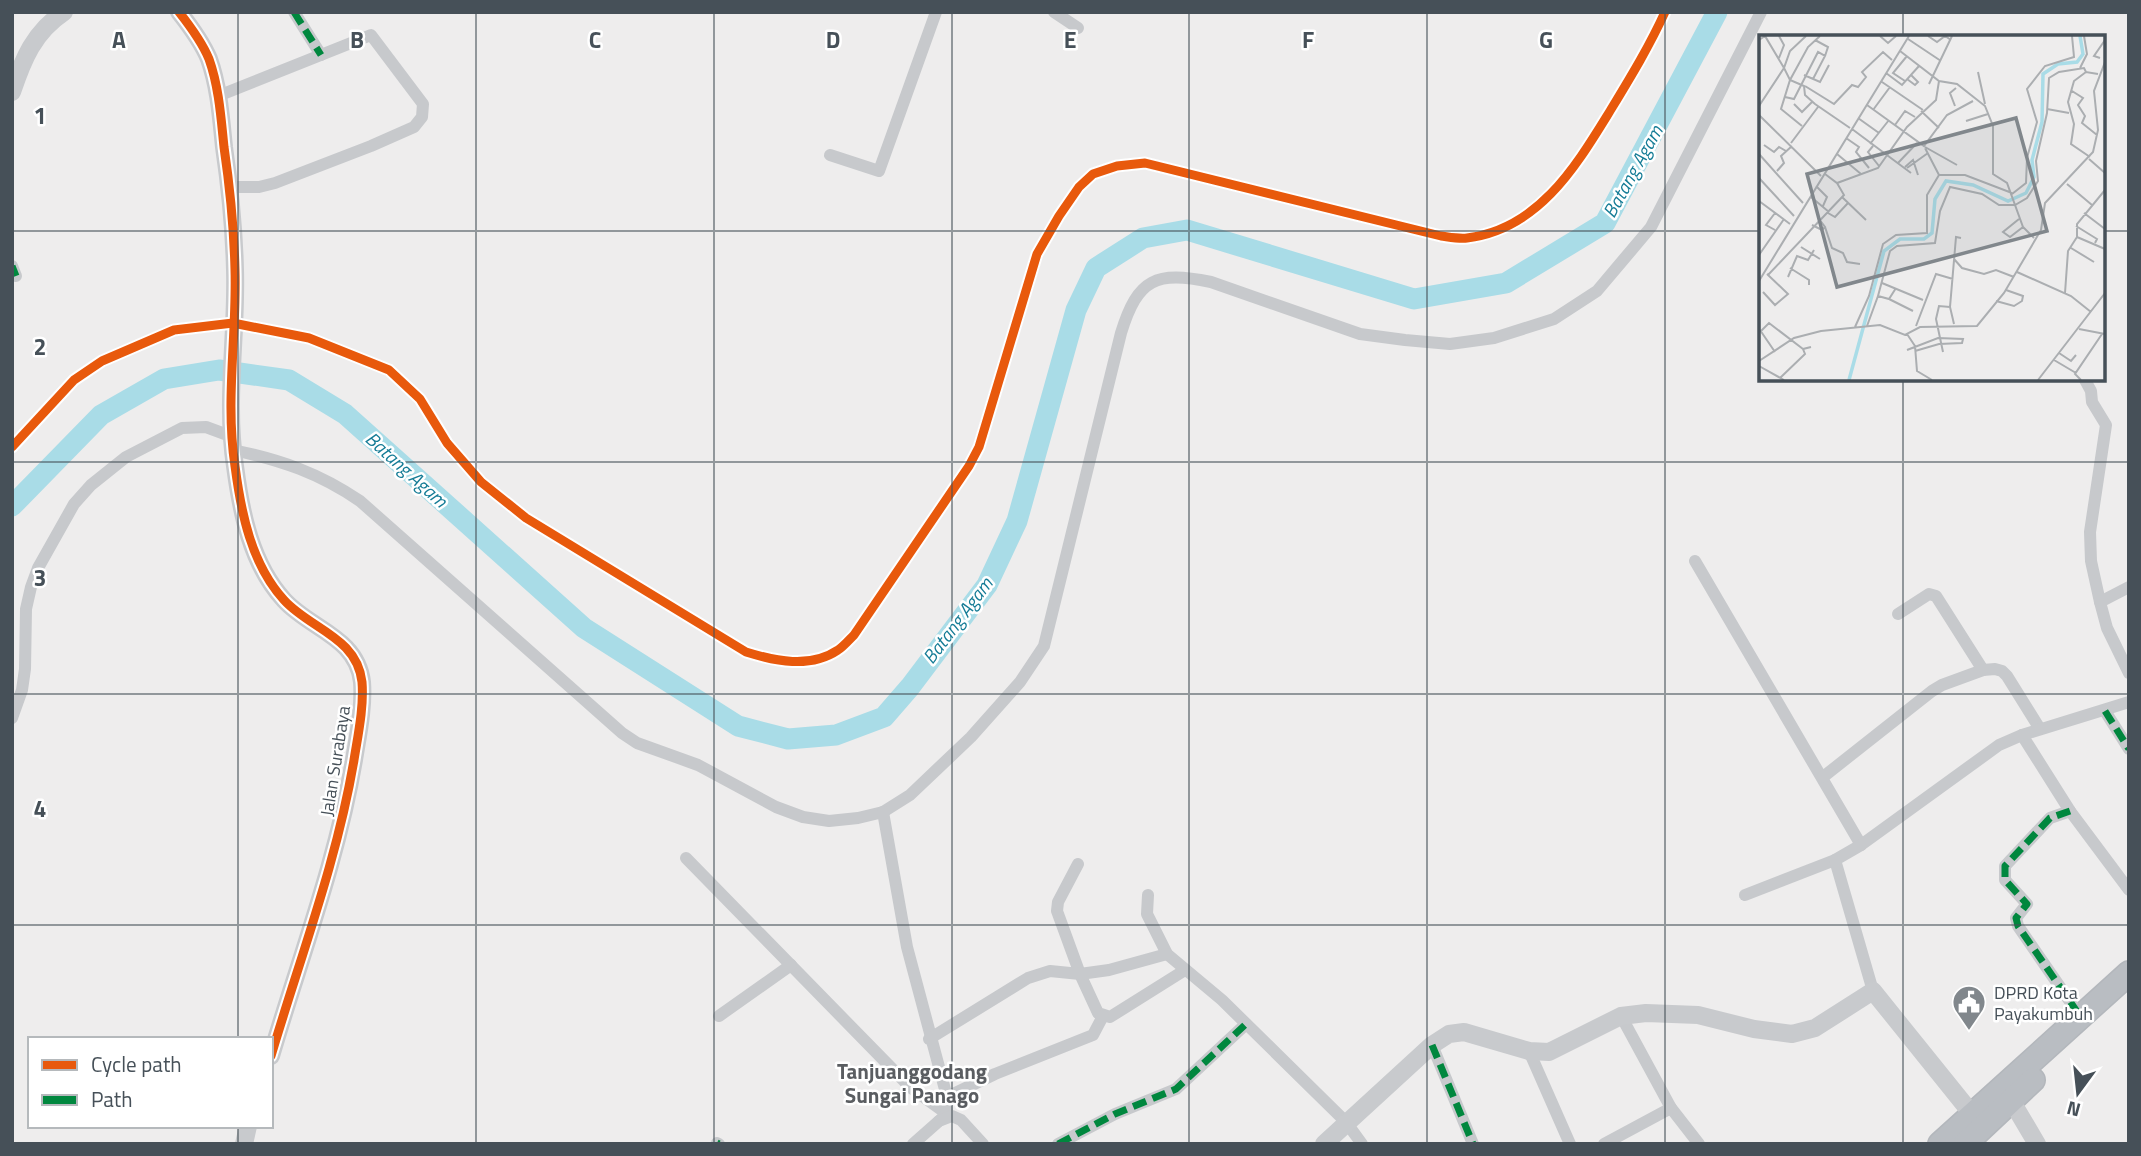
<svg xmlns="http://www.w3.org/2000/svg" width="2141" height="1156" viewBox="0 0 2141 1156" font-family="'Titillium Web',sans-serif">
<rect width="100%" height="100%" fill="#eeeded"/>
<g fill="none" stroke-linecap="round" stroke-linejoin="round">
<polyline stroke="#a9dce7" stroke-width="21" points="12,506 101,415 164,379 219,370 289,380 345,414 584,628 738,726 788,739 836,735 884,717 910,687 987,585 1017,521 1076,310 1096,268 1143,238 1187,230 1414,299 1506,283 1605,223 1717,12"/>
<defs>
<g id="highway">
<polyline points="1940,1144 2129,973"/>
<polyline points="1965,1144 2033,1080"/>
</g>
</defs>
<use href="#highway" stroke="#b3b7bc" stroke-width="26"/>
<g stroke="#c7c9cc" stroke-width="12">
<polyline points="294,12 321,55"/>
<polyline points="1054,12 1078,28"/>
<polyline points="218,96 371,35 423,104 422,117 414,127 371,146 275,183 259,187 229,187"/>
<polyline points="830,155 879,171 936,12"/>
<polyline points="12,266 16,276"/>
<polyline points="2085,380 2091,391 2092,402 2106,425 2090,532 2091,561 2100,602"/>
<path d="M12,447l62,-67 28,-19 72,-31 59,-7 76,15 80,32 31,29 27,44 34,39 45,36 220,134c29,9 64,17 92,-2 5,-3 11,-10 16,-15l115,-169 10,-19 58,-193 22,-38 20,-29 14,-13 24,-8 28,-3 296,73c8,1 18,3 26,2 72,-9 109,-72 143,-127 20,-33 39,-64 55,-99"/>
<path d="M233,450c48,10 86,23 127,51l262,232 15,10 61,22 78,42 27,10 26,4 29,-3 25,-6 27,-17 61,-58 49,-55 24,-36 77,-313c17,-55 35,-62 90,-51l149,52 45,6 45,4 44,-6 60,-19 43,-28 54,-64 110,-215"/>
<polyline points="1695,561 1861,845"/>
<polyline points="2129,587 2100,602 2107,628 2129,673"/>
<polyline points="1898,614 1929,594 1936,596 1983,670"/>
<polyline points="2105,711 2129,749"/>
<polyline points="12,718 22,690 25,669 26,609 31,587 38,568 74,504 91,485 126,457 182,428 206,427 233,437"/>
<polyline points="2022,735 2070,811 2129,890"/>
<polyline points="1823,777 1932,691 1942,685 1983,670 1995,669 2002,671 2007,676 2040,729"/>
<polyline points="2070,811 2050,818 2005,866 2005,880 2027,904 2016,918 2018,926 2080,1016"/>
<polyline points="883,812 907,947 947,1097"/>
<polyline points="686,858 911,1088 947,1114"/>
<polyline points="1078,864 1058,902 1057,911 1080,974 1098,1013 1110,1017 1185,970"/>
<polyline points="1148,895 1147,914 1167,954 1222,1000 1346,1122 1362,1144"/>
<polyline points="1745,895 1835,860"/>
<polyline points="1873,991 1835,860 1861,845 1999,745 2022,735 2129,702"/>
<polyline points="719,1016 791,965"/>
<polyline points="1621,1016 1671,1108 1699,1144"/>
<polyline points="929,1039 1028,978 1050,971 1080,974 1109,970 1167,954"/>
<polyline points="1432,1045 1473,1144"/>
<polyline points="1529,1051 1570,1144"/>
<polyline points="939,1121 947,1114 947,1097 995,1074 1093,1035 1103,1016"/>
<polyline points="717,1143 719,1144"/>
<polyline points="913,1144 939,1121 952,1116 961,1120 983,1144"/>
<polyline points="1058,1144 1115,1114 1176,1089 1246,1024"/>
<polyline points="1604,1144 1671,1108"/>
</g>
<g stroke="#c8cacd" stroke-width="18">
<path d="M179,12c11,14 23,30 30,47 10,28 12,59 15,88 6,41 10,82 11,123 2,64 -10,131 0,196 6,46 16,98 49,134 26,29 73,37 78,82 2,25 -4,53 -8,78 -17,101 -54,198 -83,296"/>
<path d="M12,92c11,-33 22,-60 52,-80"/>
<polyline points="2011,1100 2037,1144"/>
<polyline points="244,1144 248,1126"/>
<polyline points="1324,1144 1432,1045 1449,1034 1464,1032 1529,1051 1549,1052 1621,1016 1646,1013 1698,1015 1754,1029 1792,1034 1815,1028 1873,991 1972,1114"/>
</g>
<use href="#highway" stroke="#b9bdc2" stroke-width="23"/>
<g stroke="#00873e" stroke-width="7" stroke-dasharray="14 7" stroke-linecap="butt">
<polyline points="294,12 321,55"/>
<polyline points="12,266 16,276"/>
<polyline points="2105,711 2129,749"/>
<polyline points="2070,811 2050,818 2005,866 2005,880 2027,904 2016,918 2018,926 2080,1016"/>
<polyline points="1432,1045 1473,1144"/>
<polyline points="717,1143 719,1144"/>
<polyline points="1058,1144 1115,1114 1176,1089 1246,1024"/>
</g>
<defs>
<g id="cycleway">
<path d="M179,12c11,14 23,30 30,47 10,28 12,59 15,88 6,41 10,82 11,123 2,64 -10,131 0,196 6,46 16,98 49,134 26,29 73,37 78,82 2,25 -4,53 -8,78 -17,101 -54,198 -83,296"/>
<path d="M12,447l62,-67 28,-19 72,-31 59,-7 76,15 80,32 31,29 27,44 34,39 45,36 220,134c29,9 64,17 92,-2 5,-3 11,-10 16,-15l115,-169 10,-19 58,-193 22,-38 20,-29 14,-13 24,-8 28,-3 296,73c8,1 18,3 26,2 72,-9 109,-72 143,-127 20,-33 39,-64 55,-99"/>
</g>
</defs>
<use href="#cycleway" stroke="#fff" stroke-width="13"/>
<use href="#cycleway" stroke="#e8590c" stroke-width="9"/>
</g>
<path fill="none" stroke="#465058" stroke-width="2" stroke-opacity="0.55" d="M238,12v1027M476,12v1132M714,12v1132M952,12v1132M1189,12v1132M1427,12v1132M1665,12v1132M1903,12v25M12,231h1749M2104,231h25M1903,380v764M12,462h2117M12,694h2117M12,925h2117M238,1126v18"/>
<defs>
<symbol id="civic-pin" viewBox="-11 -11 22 30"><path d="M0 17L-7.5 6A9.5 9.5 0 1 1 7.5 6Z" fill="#81878c" stroke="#fff"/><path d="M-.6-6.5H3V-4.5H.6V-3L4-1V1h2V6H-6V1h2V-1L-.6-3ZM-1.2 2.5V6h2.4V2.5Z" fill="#fff"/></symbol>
</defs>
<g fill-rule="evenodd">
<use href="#civic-pin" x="1950" y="983" width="38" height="52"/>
</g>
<g text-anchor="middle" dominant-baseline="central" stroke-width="5" stroke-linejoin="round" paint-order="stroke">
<g font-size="18" fill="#465058" stroke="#fff">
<text transform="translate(335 761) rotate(-81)">Jalan Surabaya</text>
</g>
<g font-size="18" fill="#465058" stroke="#fff" text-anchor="start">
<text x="1994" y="992">DPRD Kota<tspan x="1994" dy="21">Payakumbuh</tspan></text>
</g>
<g font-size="19" font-style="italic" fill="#157c96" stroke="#fff">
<text transform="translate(1632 171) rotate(-61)">Batang Agam</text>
<text transform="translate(407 469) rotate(42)">Batang Agam</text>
<text transform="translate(957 620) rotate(-53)">Batang Agam</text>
</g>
<g font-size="21" font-weight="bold" fill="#5a5d61" stroke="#fff">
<text x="912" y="1071">Tanjuanggodang<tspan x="912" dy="24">Sungai Panago</tspan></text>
</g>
</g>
<g transform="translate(1759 35)">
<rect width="346" height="346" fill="#eeeded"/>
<path fill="none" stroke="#a9dce7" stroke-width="3.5" d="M90,345l35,-129 16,-12h24l8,-6 3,-34 11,-18 27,4 35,16 18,-8 8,-16 -2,-17 10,-38 1,-48 15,-10 19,-2 6,-8 -3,-18"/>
<path fill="none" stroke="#abaeb1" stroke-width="2" d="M20,1l5,9 -5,13M47,1l-16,15 -6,17 6,12 14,6 1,9 10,9 35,24M121,1l8,7 8,-7M169,1l9,6 8,-6 6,4M149,4l33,22M0,5l6,-4 19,32 -25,38M56,5l13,7 -3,9M141,16l39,30 18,3 28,22 8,20v48l14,9 16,44 11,11M341,23l-6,-2 11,-16M321,33l7,-14 -3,-18M219,37l7,32M127,38l16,12 17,-19M45,40l16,7 9,-17M148,44l8,6 3,-3 -7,-7M146,46l-12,-8 14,-17M123,47l41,28M170,49l23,-48M46,51l29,18 18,-19 6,2 8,-10 -4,-5 21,-20 9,8M313,56l11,7 -5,7 7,11 -3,7 15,12M26,62l9,2 24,-47 7,4 -12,23M35,69l8,8 10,-10M108,70l57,41 23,-31 26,-14M196,71l-5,-13 6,-5M288,74l22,4M114,75l17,-23M162,76l18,17M0,80l62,61M99,83l21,15M207,86l22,-7M136,90l10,-14 10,6M43,91l-21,-17 9,-29 18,-33 12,-11M93,94l59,44M87,103l13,9 -3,5 13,16M32,108l27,-36M111,109l19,-24M5,110l10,7 5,-5 7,4M114,111l-5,6 11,14M166,112l32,18M166,113l14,27M0,119l44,49M78,119l24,20M331,122l-19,-13 3,-20 -6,-22 6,-21 12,-9 12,2M330,124l16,14M139,128l19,-20M146,132l8,-7 5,15M148,133l21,-15M18,136l7,-8 -3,-7 11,-10M66,139l12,9 41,-15 29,-41 29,-27 3,-19M0,143l35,38M308,149l25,21M57,151l11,11 -4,9M253,159l14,-11 1,-25 10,-36 -10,-33 18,-23 29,-9 -2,-21M52,162l18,15M83,162l24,23M0,166l31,23M69,178l7,4 13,-14M325,178l21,16M260,184l-16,13 7,5 13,-10M53,190l10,5 3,-3 -6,-8M317,191l21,13 -2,4M66,192l7,21 11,5 4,9 13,2M16,195l-9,-5 9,-12M318,202l28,12M42,212l19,12M312,213l23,14M0,220l25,-36M195,224l8,9 22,6 12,-4 18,7M31,233l19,12v5M258,237l54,24 20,16M9,240l76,-80 -7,-12M29,242l9,-21 11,4 6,-10M0,246l150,-245M123,248l41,17M137,253l-7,11 -11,-3 12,-45 7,-5 38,-3 5,-32 10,-24 32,7 17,11h16l12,-7 11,-17 -2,-20 11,-48 2,-35 10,-6 25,-4 2,4M4,257l12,13 13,-11 -21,-20M306,258l3,-42 9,-14v-13l28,-34M130,264l24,12M237,266l18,5 8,-5 1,-5 -17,-6M195,289l-4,-17 6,-70 5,1M108,291l11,-30M157,291l20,-52 17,5M96,292l14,-31 14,-52 13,-9 31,-2v-38l12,-20h26l47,18M320,294l26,5M1,295l15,22M2,296l8,-8 34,26M148,299l8,12 2,25 15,9M148,315l31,-12 25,1 -1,4 -23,1 -24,7M184,317l-7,-33 3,-13 11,1M300,318l12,8 5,-6M295,325l22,13M0,326l35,-23 27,-7 59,-6 25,10 15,-8 57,-1 27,-33 37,-63 4,-27 48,-51 5,-22 -4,-39 11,-29M0,331l25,14M21,343l25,-24 -2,-5 8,-2M279,345l67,-87M322,345l-6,-6 27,-40"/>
<path fill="#81878c" fill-opacity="0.15" stroke="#81878c" stroke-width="3.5" d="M257,83l31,113 -210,56 -30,-113z"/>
<rect width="346" height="346" fill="none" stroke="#465058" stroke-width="3.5"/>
</g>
<g font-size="23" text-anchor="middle" font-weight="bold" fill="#465058" stroke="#fff" stroke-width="5" stroke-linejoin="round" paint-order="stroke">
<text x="119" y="48">A</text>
<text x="357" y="48">B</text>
<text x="595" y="48">C</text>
<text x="833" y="48">D</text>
<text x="1070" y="48">E</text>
<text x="1308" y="48">F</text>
<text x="1546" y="48">G</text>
<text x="40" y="124">1</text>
<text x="40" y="355">2</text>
<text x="40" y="586">3</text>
<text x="40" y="817">4</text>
</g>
<rect width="2141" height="1156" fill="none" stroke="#465058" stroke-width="28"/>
<rect x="28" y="1037" width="245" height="91" fill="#ffffff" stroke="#b5b9bc" stroke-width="2"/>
<rect x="42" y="1060" width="35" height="10" fill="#e8590c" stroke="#b5b9bc" stroke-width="2"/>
<text x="91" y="1072" font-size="21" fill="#465058">Cycle path</text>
<rect x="42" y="1095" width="35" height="10" fill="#00873e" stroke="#b5b9bc" stroke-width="2"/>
<text x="91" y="1107" font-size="21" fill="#465058">Path</text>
<g transform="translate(2078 1093) rotate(195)" stroke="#ffffff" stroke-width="5" paint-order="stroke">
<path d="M0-5L12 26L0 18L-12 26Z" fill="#465058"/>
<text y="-10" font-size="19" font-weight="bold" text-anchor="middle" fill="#465058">N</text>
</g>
</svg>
